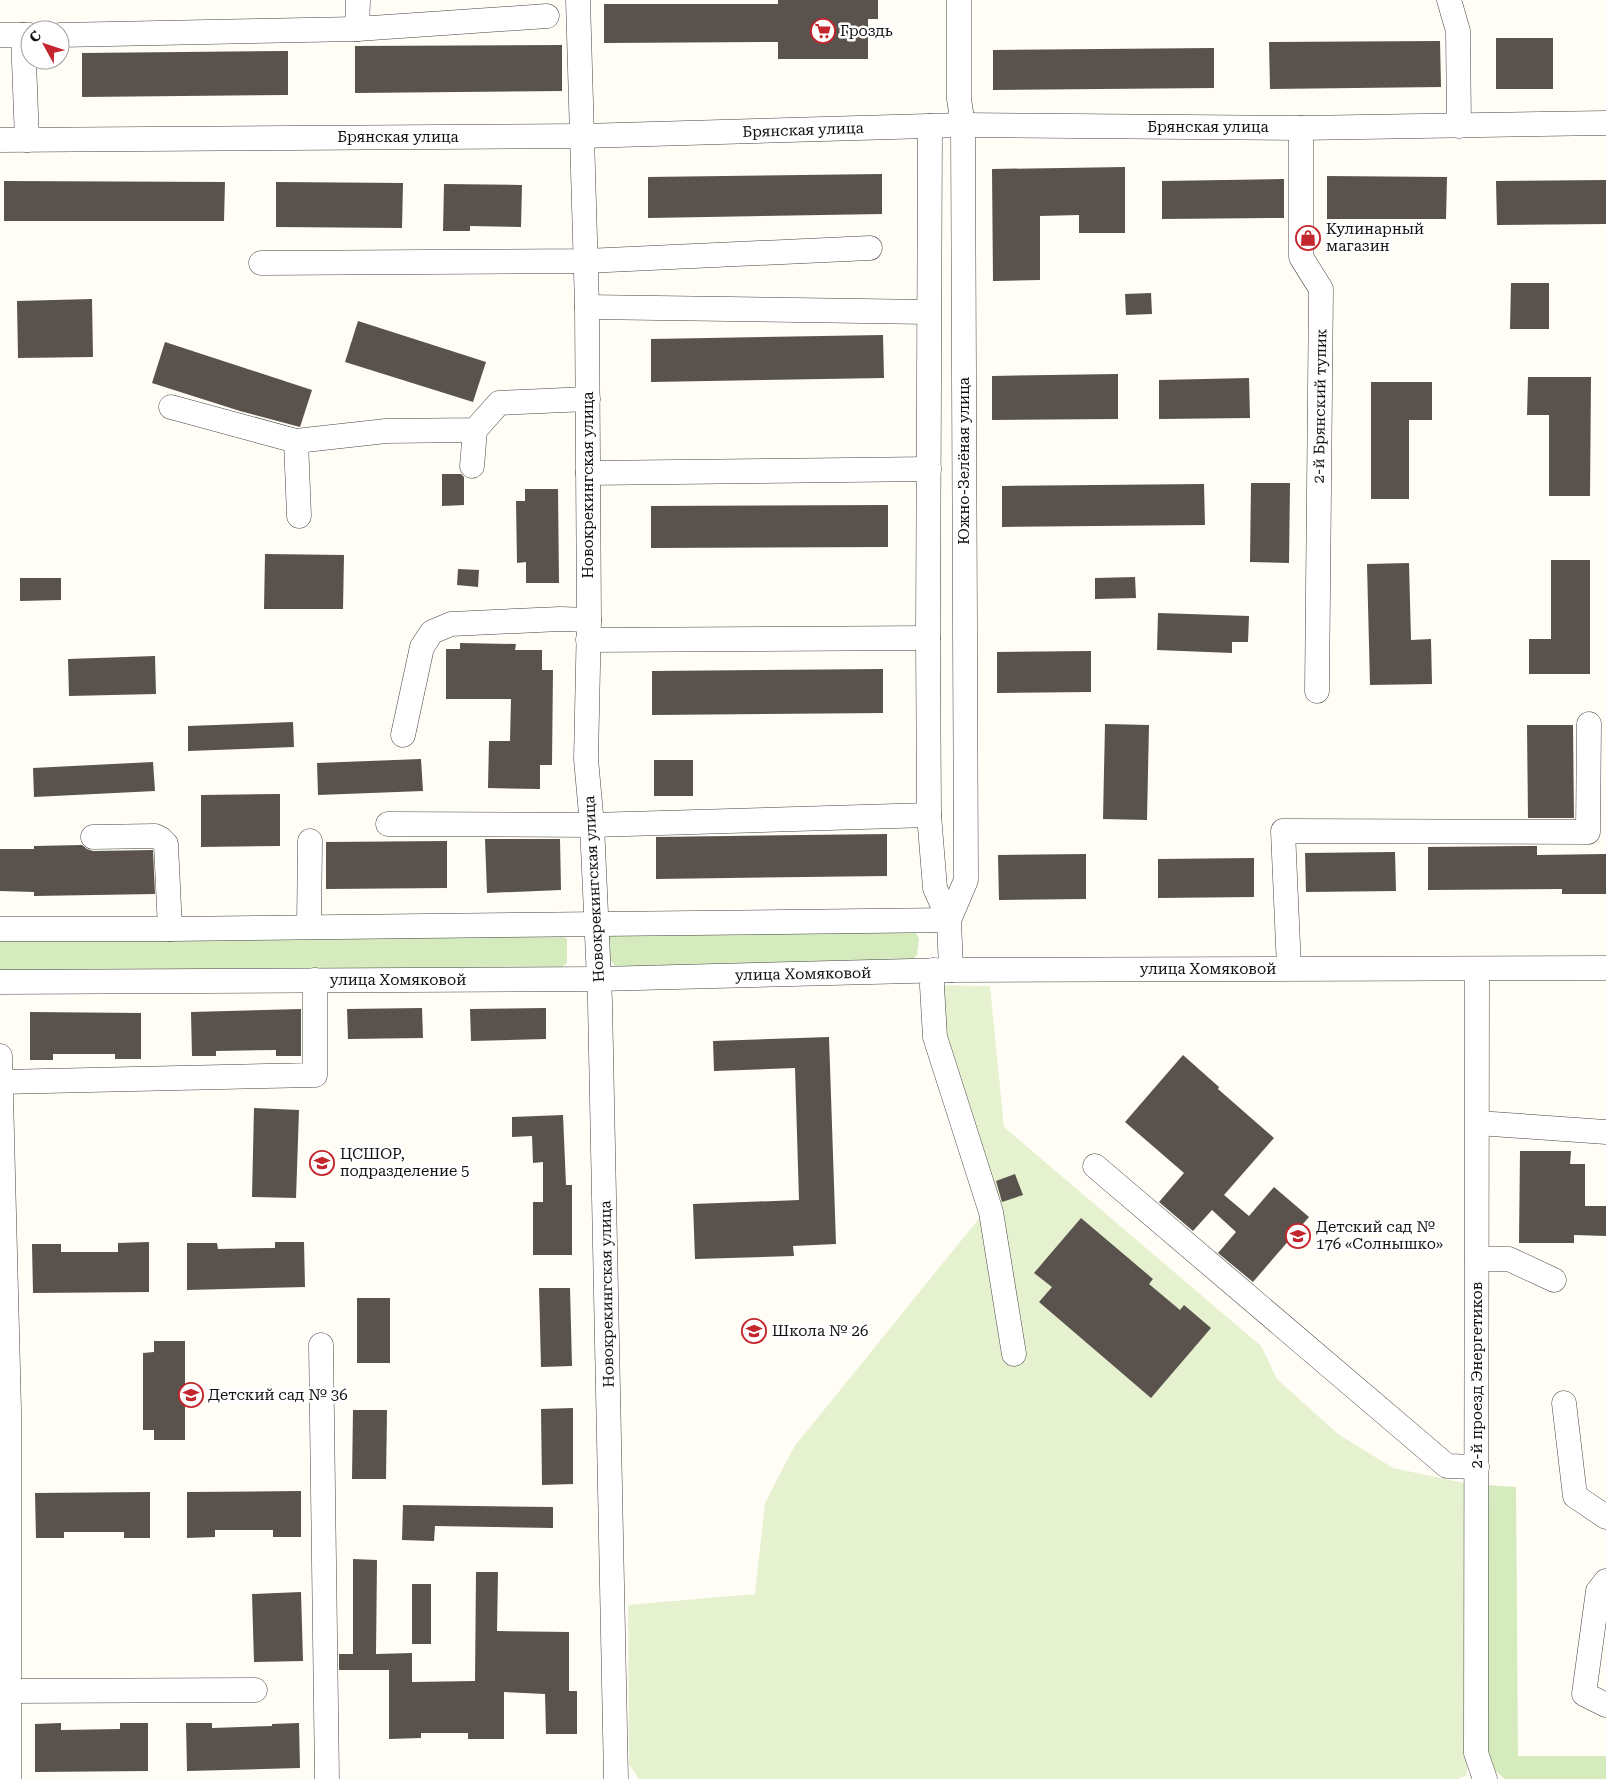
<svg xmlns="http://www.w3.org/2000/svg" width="1606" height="1779" viewBox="0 0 1606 1779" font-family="'Roboto Serif',serif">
<rect width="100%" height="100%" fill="#fffdf5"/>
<g fill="#d5ebbd">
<polygon points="617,929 914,931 919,938 917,955 912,960 617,968 606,955 607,937"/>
<polygon points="560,934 567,939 567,963 558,971 0,971 0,937"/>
<polygon points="1485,1485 1516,1487 1518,1756 1606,1756 1606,1779 1505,1779 1493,1769 1487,1751"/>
</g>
<polygon fill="#e6f2cf" points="924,985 990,986 1004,1127 1261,1346 1277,1379 1338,1434 1393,1468 1464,1483 1470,1518 1467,1775 1458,1779 639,1779 629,1764 628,1605 755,1594 765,1503 794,1447 981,1216 923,1039"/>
<g fill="#5a524d">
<polygon points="778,0 878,0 878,19 868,19 868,59 778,59 778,42 604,43 604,4 778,4"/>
<rect x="1496" y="38" width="57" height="51"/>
<polygon points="1440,41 1441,87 1270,89 1269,42"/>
<polygon points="562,45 562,91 355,93 355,46"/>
<polygon points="1214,48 1214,88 993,90 993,50"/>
<polygon points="288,51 288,95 82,97 82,53"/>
<polygon points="1125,167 1125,233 1079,233 1079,215 1040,216 1040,280 993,281 992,169"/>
<polygon points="882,174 882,214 648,218 648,177"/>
<polygon points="1327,176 1447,177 1446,219 1327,219"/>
<polygon points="1284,179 1284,218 1162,219 1162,181"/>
<polygon points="1606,180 1606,224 1497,225 1496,181"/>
<polygon points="4,181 225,182 224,221 4,221"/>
<polygon points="276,182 403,183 402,228 276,227"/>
<polygon points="444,184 522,185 521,227 470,226 470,231 443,231"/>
<polygon points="1511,283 1549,283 1549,329 1510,329"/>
<polygon points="1151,293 1152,314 1126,315 1125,294"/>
<polygon points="92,299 93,357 18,358 17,301"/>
<polygon points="358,321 486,362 473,402 345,362"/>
<polygon points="883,335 884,378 651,382 651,339"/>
<polygon points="165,342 312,390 300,427 240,411 152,383"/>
<polygon points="1118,374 1118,419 992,420 992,376"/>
<polygon points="1528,377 1591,377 1590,496 1549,496 1549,415 1527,415"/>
<polygon points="1249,378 1250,418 1159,419 1159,380"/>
<polygon points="1371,382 1432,382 1432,420 1409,420 1409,499 1371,499"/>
<polygon points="442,474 461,474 464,477 464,505 442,506"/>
<polygon points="1251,483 1290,483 1289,563 1250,562"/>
<polygon points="1204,484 1205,525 1002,527 1002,486"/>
<polygon points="525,489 558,489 559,583 526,583 526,562 517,563 516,501 525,501"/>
<polygon points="888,505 888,547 651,548 651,506"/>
<polygon points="265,554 344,555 343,609 264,609"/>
<polygon points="1551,560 1590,560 1590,674 1529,674 1529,639 1551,639"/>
<polygon points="1409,563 1411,640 1431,639 1432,684 1370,685 1367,564"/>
<polygon points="458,569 479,570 478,587 457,585"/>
<polygon points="1135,577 1136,598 1095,599 1095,578"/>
<polygon points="20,578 61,578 61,600 20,601"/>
<polygon points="1158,613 1249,616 1248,642 1232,642 1232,653 1157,650"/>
<polygon points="460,643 516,644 515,650 542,650 542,670 553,670 552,765 540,765 540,789 488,788 489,741 510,741 511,699 446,699 446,649 460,649"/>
<polygon points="1091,651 1091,692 997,693 997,652"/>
<polygon points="155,656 156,694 69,696 68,659"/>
<polygon points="883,669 883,713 652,715 652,671"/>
<polygon points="293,722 294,747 188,751 188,726"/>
<polygon points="1105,724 1149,725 1147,820 1103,819"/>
<polygon points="1527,725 1573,725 1574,818 1528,818"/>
<polygon points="421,759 423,791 318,795 317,763"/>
<rect x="654" y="760" width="39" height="36"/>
<polygon points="153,762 155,791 34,797 33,768"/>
<polygon points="280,794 280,846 201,847 201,795"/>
<polygon points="887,834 887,876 656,879 656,837"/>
<polygon points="485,839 560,839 561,890 487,893"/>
<polygon points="447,841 447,888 326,889 326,842"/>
<polygon points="82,845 87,849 93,851 153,850 155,894 34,896 34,892 0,891 0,849 34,849 34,846"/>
<polygon points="1537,846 1537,855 1606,854 1606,894 1562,894 1562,889 1428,890 1428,847"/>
<polygon points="1395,852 1396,891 1306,892 1305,853"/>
<polygon points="1086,854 1086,899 999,900 998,855"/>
<polygon points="1254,858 1254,897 1158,898 1158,859"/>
<polygon points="422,1008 423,1038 348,1039 347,1009"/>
<polygon points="546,1008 546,1039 471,1041 470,1009"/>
<polygon points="301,1009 301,1056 276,1056 276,1050 216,1051 216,1056 192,1056 191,1012"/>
<polygon points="30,1012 141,1013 141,1059 115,1059 115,1054 53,1054 53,1060 30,1060"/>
<polygon points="829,1037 836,1244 793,1246 794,1256 695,1259 693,1204 799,1200 795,1068 714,1071 713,1041"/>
<polygon points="1183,1055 1219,1087 1218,1089 1274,1138 1224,1195 1249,1216 1274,1187 1309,1217 1253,1282 1218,1253 1236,1232 1212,1210 1193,1231 1159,1202 1184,1173 1125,1122"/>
<polygon points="254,1108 299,1110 296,1198 252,1197"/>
<polygon points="563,1115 566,1185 572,1185 572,1255 533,1255 533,1202 543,1202 543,1162 533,1163 532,1136 512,1137 512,1117"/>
<polygon points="1520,1151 1571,1151 1570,1164 1585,1164 1585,1206 1606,1206 1606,1236 1574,1235 1574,1243 1519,1243"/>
<polygon points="1015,1174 1023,1195 1002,1202 996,1181"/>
<polygon points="1081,1218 1153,1279 1149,1284 1180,1310 1184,1305 1211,1328 1151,1398 1039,1302 1052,1287 1034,1273"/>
<polygon points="149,1242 149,1292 33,1293 32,1244 61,1244 61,1252 118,1252 118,1243"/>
<polygon points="275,1242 304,1242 305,1287 187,1290 187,1243 217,1243 218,1249 275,1248"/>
<polygon points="539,1288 570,1288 572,1366 541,1367"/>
<rect x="357" y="1298" width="33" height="65"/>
<polygon points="154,1341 185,1341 185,1440 154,1440 154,1430 143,1430 143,1353 154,1352"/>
<polygon points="573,1408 573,1484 542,1485 541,1409"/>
<polygon points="353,1410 387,1410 386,1479 352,1479"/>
<polygon points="301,1491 301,1537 273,1537 273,1530 215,1530 215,1537 187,1538 187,1492"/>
<polygon points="150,1492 150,1538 124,1538 124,1532 64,1532 64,1538 36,1538 35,1493"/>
<polygon points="403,1505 553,1507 553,1528 435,1526 434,1541 402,1540"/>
<polygon points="353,1559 377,1560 376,1654 412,1653 412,1682 475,1681 476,1572 498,1572 497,1631 569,1632 569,1691 577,1691 577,1734 546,1734 545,1694 504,1692 504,1739 468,1739 468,1733 421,1733 421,1738 389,1739 389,1670 339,1670 339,1654 353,1654"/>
<rect x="412" y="1584" width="19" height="60"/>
<polygon points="301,1592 303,1661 254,1662 252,1594"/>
<polygon points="61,1723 61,1730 120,1729 120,1723 148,1723 148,1771 35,1772 35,1724"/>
<polygon points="186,1723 212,1723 212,1728 272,1726 272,1724 299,1723 300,1768 187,1771"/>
</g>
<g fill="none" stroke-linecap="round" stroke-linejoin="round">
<defs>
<g id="minor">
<polyline points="578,0 587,307 589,620 586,759 592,825 600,1002 616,1779"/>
<polyline points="1449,0 1458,31 1459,126"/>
<polyline points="357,29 358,0"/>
<polyline points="0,35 30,35"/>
<polyline points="23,35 27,140"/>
<polyline points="60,35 357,29 547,16"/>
<polyline points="1301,128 1301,257 1321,289 1317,691"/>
<polyline points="0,140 583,136 963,125 1301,128 1606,123"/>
<polyline points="261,263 586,261 870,248"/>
<polyline points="587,307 929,312"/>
<polyline points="171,407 296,441 386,431 475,430 499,403 588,399"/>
<polyline points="296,441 299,516"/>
<polyline points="472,466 475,430"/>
<polyline points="588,473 929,469"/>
<polyline points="588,640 928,638"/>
<polyline points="403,735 422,647 432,632 451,624 560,619 589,620"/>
<polyline points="388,824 592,825 929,815"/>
<polyline points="93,837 155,836 161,839 166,844 170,929"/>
<polyline points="309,926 310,841"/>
<polyline points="0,929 170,929 949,920 935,888 929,815 928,638 930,126"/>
<polyline points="1289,968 1283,831 1588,832 1589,724"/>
<polyline points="1477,969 1476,1753 1485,1779"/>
<polyline points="933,970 932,986 935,1037 991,1212 1014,1354"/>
<polyline points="951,970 949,920 966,880 963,125 959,99 959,0"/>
<polyline points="0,982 599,979 951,970 1606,968"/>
<polyline points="0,1056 9,1410 9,1779"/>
<polyline points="1,1082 315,1075 315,980"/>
<polyline points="1478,1123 1606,1132"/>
<polyline points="1095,1166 1447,1466 1477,1467"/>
<polyline points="1477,1259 1509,1259 1554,1280"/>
<polyline points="321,1345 327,1779"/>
<polyline points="1564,1403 1575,1496 1606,1517"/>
<polyline points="1606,1581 1598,1591 1584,1694 1606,1705"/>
<polyline points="10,1691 255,1690"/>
</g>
</defs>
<use href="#minor" stroke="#444" stroke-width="25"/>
<use href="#minor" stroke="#fff" stroke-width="24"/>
</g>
<defs>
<symbol id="supermarket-ring" viewBox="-11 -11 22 22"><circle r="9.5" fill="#fff" stroke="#c4262e" stroke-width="1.5"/><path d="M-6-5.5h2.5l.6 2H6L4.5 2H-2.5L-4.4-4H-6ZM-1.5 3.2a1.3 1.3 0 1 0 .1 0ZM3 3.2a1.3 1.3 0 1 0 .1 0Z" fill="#c4262e"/></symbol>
<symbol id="shop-ring" viewBox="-11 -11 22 22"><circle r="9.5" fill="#fff" stroke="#c4262e" stroke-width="1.5"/><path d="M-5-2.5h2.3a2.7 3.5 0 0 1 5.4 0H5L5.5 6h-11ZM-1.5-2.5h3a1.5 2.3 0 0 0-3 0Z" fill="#c4262e"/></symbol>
<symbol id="school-ring" viewBox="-11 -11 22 22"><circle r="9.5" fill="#fff" stroke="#c4262e" stroke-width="1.5"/><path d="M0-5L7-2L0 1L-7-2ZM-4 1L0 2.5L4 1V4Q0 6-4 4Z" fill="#c4262e"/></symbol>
</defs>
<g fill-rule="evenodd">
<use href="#supermarket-ring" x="809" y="17" width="28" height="28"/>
<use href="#shop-ring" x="1294" y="224" width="28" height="28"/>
<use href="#school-ring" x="308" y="1149" width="28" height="28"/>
<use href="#school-ring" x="1284" y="1222" width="28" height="28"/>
<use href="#school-ring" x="740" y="1317" width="28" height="28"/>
<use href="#school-ring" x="177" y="1381" width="28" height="28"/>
</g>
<g text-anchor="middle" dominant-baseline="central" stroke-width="5" stroke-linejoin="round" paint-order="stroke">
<g font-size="15" fill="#111" stroke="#fff" text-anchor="start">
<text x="840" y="31">Гроздь</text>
<text x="1326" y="229">Кулинарный<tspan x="1326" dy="17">магазин</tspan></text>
<text x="340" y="1154">ЦСШОР,<tspan x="340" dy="17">подразделение 5</tspan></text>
<text x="1316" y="1227">Детский сад №<tspan x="1316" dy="17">176 «Солнышко»</tspan></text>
<text x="772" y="1331">Школа № 26</text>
<text x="208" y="1395">Детский сад № 36</text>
</g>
<g font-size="15" fill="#111" stroke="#fff">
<text x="1208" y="127">Брянская улица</text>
<text transform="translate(803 130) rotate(-2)">Брянская улица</text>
<text x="398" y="137">Брянская улица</text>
<text transform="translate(1320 406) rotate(-89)">2-й Брянский тупик</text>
<text transform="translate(964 461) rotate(-90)">Южно-Зелёная улица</text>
<text transform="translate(588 485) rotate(-90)">Новокрекингская улица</text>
<text transform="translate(594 889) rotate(-93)">Новокрекингская улица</text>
<text x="1208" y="969">улица Хомяковой</text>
<text transform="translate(803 974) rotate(-1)">улица Хомяковой</text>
<text x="398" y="980">улица Хомяковой</text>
<text transform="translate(607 1294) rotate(-91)">Новокрекингская улица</text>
<text transform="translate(1477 1375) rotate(-90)">2-й проезд Энергетиков</text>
</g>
</g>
<g transform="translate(45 45) rotate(310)"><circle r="24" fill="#ffffff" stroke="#a0a0a0"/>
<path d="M0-4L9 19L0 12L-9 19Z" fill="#c4262e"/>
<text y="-8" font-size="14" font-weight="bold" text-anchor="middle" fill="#111111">С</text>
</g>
</svg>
